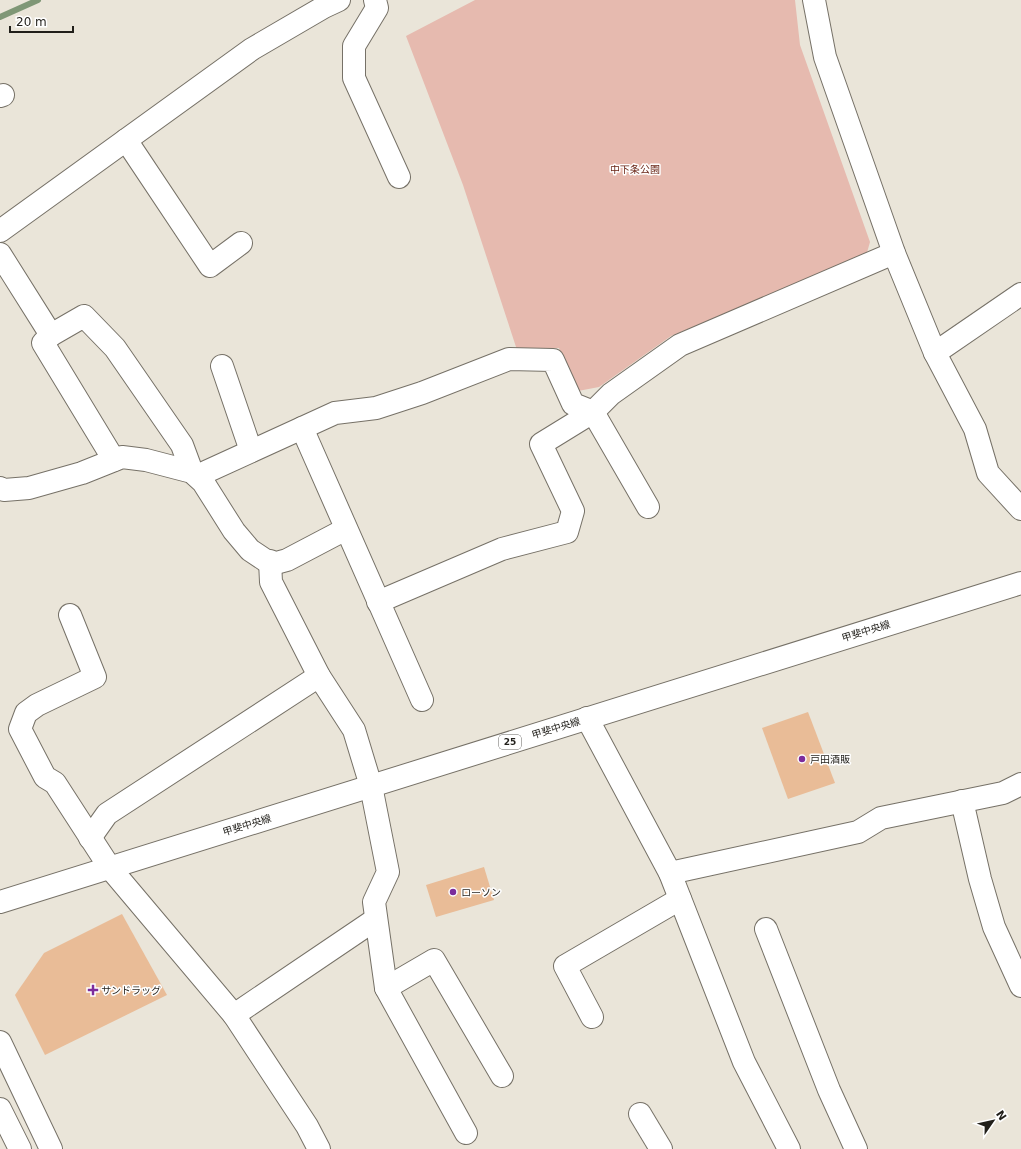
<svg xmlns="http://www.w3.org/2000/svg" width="1021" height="1149" viewBox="0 0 1021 1149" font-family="'DejaVu Sans','Noto Sans JP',sans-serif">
<rect width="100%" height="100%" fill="#eae5d9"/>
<polygon fill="#e6baaf" points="475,0 795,0 800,45 870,242 866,256 671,336 599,387 578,391 559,348 517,350 463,185 406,36"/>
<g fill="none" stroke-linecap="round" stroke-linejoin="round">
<polyline stroke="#7f9776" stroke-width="6" points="0,17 38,0"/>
</g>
<g fill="#e9bc97">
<polygon points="808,712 835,783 788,799 762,728"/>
<polygon points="484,867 494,900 436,917 426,885"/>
<polygon points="122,914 167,995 45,1055 15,995 44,953"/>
</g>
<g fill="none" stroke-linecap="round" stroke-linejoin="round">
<defs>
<g id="minor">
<polyline points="375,0 377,8 354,46 354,78 399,177"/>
<polyline points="814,0 825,57 894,253 935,353 975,429 988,473 1021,509"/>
<polyline points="0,96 3,95"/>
<polyline points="126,140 210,266 241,243"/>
<polyline points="0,231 252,49 324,7 339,0"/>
<polyline points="0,254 51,335 43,343 114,460"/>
<polyline points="51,335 84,316 115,348 182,445 192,472"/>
<polyline points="935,353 1021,294"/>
<polyline points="222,366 251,451"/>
<polyline points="302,428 422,700"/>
<polyline points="197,476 335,413 376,408 422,393 509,359 553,360 573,404 593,412 648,507"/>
<polyline points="0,488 4,490 29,488 82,473 122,457 146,460 192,472 203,482 234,531 250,550 265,560 276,563 287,560 346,529"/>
<polyline points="270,561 271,582 319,676 354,730 371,786 388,872 374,902 386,988 466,1133"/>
<polyline points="378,602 502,549 567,532 573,511 541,444 593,412 611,394 680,345 894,253"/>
<polyline points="70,615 95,677 37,705 26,713 20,729 45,777 55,783 110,868 234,1015 307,1126 319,1149"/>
<polyline points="587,718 670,873 744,1062 789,1149"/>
<polyline points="962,801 980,879 994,927 1021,986"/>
<polyline points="90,838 107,814 319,676"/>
<polyline points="670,873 858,832 881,818 1003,793 1021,784"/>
<polyline points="766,929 829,1090 856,1149"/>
<polyline points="386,988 434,960 502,1076"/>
<polyline points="234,1015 376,919"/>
<polyline points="592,1017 565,966 680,899"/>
<polyline points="0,1042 51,1149"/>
<polyline points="0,1109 20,1149"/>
<polyline points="640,1114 661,1149"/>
</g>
<polyline id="major" points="0,902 1021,583"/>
</defs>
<use href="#minor" stroke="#767167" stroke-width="24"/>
<use href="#major" stroke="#767167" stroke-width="24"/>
<use href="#minor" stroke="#fff" stroke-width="22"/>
<use href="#major" stroke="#fff" stroke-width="22"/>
</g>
<g fill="#7c2c9c" stroke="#fff" stroke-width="1.5">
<circle cx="802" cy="759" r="4"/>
<circle cx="453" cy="892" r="4"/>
<path d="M91 984h4v4h4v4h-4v4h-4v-4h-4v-4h4z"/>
</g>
<g text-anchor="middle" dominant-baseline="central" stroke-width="3" stroke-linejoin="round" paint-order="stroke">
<rect fill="#fff" stroke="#64625f" stroke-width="1" x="499" y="735" width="22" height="14" rx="3"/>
<g font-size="9" font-weight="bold" fill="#211f1a">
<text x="510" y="742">25</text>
</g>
<g font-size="10" fill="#692415" stroke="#fff">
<text x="635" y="169">中下条公園</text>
</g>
<g font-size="10" fill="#211f1a" stroke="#fff">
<text transform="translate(866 631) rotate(-17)">甲斐中央線</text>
<text transform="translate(556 728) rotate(-17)">甲斐中央線</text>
<text transform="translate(247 825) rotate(-17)">甲斐中央線</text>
</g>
<g font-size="10" fill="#211f1a" stroke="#fff" text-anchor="start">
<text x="810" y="759">戸田酒販</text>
<text x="461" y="892">ローソン</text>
<text x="101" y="990">サンドラッグ</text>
</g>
</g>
<g transform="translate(993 1121) rotate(56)" stroke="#ffffff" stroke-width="3" paint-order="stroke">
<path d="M0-3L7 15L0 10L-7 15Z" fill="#211f1a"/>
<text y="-6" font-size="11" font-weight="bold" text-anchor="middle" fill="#211f1a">N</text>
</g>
<path d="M10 26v6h63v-6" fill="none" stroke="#211f1a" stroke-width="2"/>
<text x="16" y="26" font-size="12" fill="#211f1a" stroke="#ffffff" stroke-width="3" paint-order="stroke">20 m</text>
</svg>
